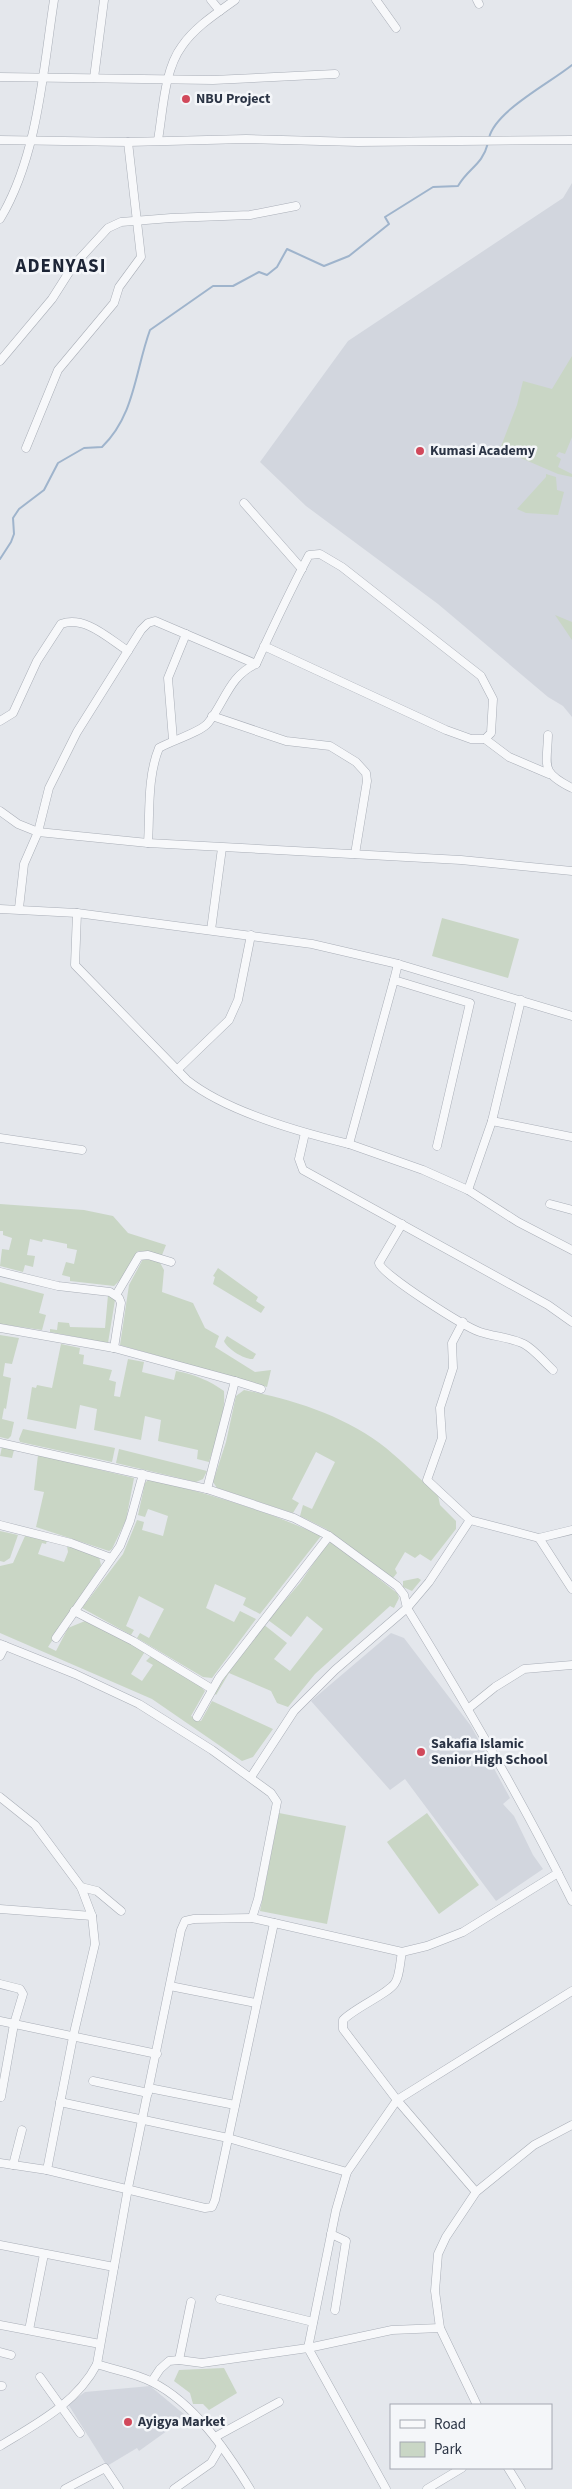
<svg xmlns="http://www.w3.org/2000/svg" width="572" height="2489" viewBox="0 0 572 2489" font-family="'Source Sans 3',sans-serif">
<rect width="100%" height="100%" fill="#e4e7ec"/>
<g fill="#d2d6de">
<polygon points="572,183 572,717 563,706 548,697 438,604 306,506 260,462 348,341 563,198"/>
<polygon points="391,1633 404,1638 471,1726 510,1798 503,1804 514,1816 533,1855 543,1869 496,1901 405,1779 390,1790 311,1701"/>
<polygon points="150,2386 185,2415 171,2428 139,2451 137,2448 107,2466 68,2404 85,2392"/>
</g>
<g fill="#c9d6c5">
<polygon points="572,356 572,437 565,454 559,452 556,456 561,459 558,467 572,474 572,477 558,474 500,449 517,405 523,381 552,389"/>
<polygon points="546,474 556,477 557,490 564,492 558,515 526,513 517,509 546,477"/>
<polygon points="555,615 572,622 572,640"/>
<polygon points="442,918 519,939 508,978 432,956"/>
<polygon points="0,1204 84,1210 113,1216 128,1233 166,1245 162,1255 138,1251 124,1276 114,1286 70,1281 70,1277 62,1275 66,1262 74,1264 77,1250 67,1248 67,1244 43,1239 42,1242 30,1239 27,1255 35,1256 33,1267 25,1265 23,1272 0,1266 2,1249 9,1250 12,1238 3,1235 3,1231 0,1231"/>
<polygon points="143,1259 159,1261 164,1270 162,1292 193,1303 205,1328 219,1336 215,1347 255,1372 271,1370 267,1387 120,1345 129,1285"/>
<polygon points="218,1268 258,1297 256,1301 265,1307 261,1313 213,1284 215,1277 213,1276"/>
<polygon points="0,1282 44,1294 39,1313 46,1315 42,1330 0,1324"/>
<polygon points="108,1295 115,1300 108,1343 50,1332 50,1329 57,1330 58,1322 69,1323 70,1327 105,1328"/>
<polygon points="0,1335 19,1338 12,1364 5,1363 3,1376 11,1378 6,1409 4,1408 2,1419 14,1422 11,1436 8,1439 0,1437"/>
<path d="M227,1336l29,18 -3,5c-8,1 -26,-10 -29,-18z"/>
<path d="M61,1344l19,4 -1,6 5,1 -1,9 29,6 -3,10 7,2 -2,14 6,1 8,-38 16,3 -2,10 32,8 2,-9c18,3 34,10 48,20 2,25 -8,48 -15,71l-12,-3 1,-9 -40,-9 3,-21 -16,-4 -4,24 -47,-10 3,-21 -17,-4 -4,24 -49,-10 5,-32 4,1 1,-3 15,3z"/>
<path d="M244,1390c49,9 104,27 142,58 18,15 35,32 52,47l2,10 16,16v8l-25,32 -11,-7 -5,4 -10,-6 -10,17 2,4 -4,5 -67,-49 -26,-13 3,-11 9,4 23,-47 -19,-10 -24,47 7,4 -6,10 -76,-25 -4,-6 13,-40 10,-46z"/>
<polygon points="23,1429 115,1448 112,1462 20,1442 19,1439"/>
<polygon points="2,1447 14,1450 12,1458 0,1456"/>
<polygon points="119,1449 207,1471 203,1479 196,1482 116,1463"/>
<polygon points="38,1455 134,1478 126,1520 112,1549 109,1551 36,1527 44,1492 34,1490"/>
<path d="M149,1479c60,15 117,31 172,57l-61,78 -17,-9 3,-7 -31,-14 -9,24 28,14 6,-11 16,8 -44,59 -9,-1 -66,-39 3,-5 9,5 15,-29 -25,-13 -13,30 8,4 -3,5 -49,-27 41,-54 14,-34 7,2 -2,8 21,6 5,-20 -20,-7 -3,8 -7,-2 7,-32z"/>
<polygon points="0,1531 18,1535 10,1558 4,1562 0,1561"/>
<polygon points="25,1536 47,1540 46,1544 42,1543 38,1554 64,1562 68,1552 67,1546 99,1557 101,1565 48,1647 56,1651 68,1628 85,1621 143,1650 144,1653 131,1674 142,1681 153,1665 146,1661 151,1656 201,1687 205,1691 191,1716 201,1721 212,1701 273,1729 253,1757 242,1761 152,1699 0,1633 0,1566 13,1563"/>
<polygon points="332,1542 397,1593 399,1598 394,1608 390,1606 315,1674 288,1707 277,1703 271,1691 229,1673 216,1695 214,1693 263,1624 287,1643 274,1659 290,1671 323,1629 307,1616 291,1637 268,1620 300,1583 326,1545"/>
<polygon points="418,1578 421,1580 412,1591 403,1587 403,1581"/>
<polygon points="279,1813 346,1826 327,1924 260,1911"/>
<polygon points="427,1813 479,1885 439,1914 387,1842"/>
<polygon points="224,2368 237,2393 209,2410 203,2404 193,2404 190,2393 174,2381 179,2370"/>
</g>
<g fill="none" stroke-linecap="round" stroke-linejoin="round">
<g stroke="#9fb4cc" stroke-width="2">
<path d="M489,138c6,-27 61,-55 83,-73"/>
<path d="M0,559l11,-17 3,-8 -1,-16 6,-9 25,-19 14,-27 26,-15 18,-1c33,-32 33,-76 48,-117l63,-44h20l26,-14 8,3 10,-8 10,-18 37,17 25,-10 40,-32 -4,-7 48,-30 25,-1c11,-19 24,-20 30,-43"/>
</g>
<defs>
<g id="minor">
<polyline points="211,0 220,11"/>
<polyline points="376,0 396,28"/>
<polyline points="477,0 479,4"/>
<polyline points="0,77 213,80 335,74"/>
<polyline points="94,78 104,0"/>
<polyline points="0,140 128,142 246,139 358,142 572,140"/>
<path d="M158,140c5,-29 6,-70 24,-94 13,-19 35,-33 53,-46"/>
<path d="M0,219c38,-63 43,-148 54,-219"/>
<polyline points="0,361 52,299 73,266 108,228 121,222 171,218 250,215 296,206"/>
<polyline points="26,448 58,370 114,303 119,287 141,257 128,142"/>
<polyline points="244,503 302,569"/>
<polyline points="212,716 286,741 330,746 356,762 366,773 367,781 355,854"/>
<path d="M0,721l13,-8 24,-52 24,-37c24,-9 48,15 67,27"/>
<path d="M548,735c-1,32 -8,37 24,53"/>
<polyline points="485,739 509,757 549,774"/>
<polyline points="173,740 168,678 186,634"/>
<polyline points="0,811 18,824 38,832 148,843 461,860 572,871"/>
<path d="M148,843c2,-30 -1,-66 11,-95 12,-7 42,-16 49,-25 17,-21 21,-47 48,-59 17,-37 34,-73 53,-109l11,-1 22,13 139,109 12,23 -2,34 -6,6h-14l-25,-9 -182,-84"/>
<polyline points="19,908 24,864 38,832 49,788 77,732 141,630 148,623 155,621 256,664"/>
<polyline points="0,909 77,913 312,944 398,964 572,1016"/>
<path d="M77,913l-2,52 112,115c40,32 112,52 162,64"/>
<polyline points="211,930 222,848"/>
<polyline points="398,964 394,980 470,1003 437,1146"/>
<polyline points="394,980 349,1144 423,1170 468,1190 518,1222 572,1250"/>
<polyline points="177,1070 229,1020 238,1000 251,935"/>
<polyline points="492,1121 572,1137"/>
<polyline points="305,1133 299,1159 303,1170 548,1305 572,1322"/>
<polyline points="0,1138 82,1150"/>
<polyline points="468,1190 492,1121 521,1000"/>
<polyline points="550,1204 572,1210"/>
<path d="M402,1224l-23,39c3,12 86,64 101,69 15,5 30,5 44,12 11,6 20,18 29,26"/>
<polyline points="0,1272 58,1286 110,1292 119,1298 121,1303 114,1348"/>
<polyline points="116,1295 139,1256 148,1255 171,1262"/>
<polyline points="463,1322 452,1343 453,1368 440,1408 442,1438 427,1480 470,1520 539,1538 572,1530"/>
<polyline points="0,1328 114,1348 235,1381 207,1489"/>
<polyline points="235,1381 261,1389"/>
<path d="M0,1443l207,46 87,29 35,18 68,50 7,9 3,13c59,96 115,192 165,293"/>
<polyline points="0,1525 71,1543 111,1558"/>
<polyline points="539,1538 572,1589"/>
<polyline points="74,1611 133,1641 212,1689"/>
<polyline points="56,1638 120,1546 130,1521 143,1474"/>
<polyline points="0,1644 75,1674 139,1704 212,1750 271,1793 277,1802 258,1899 252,1918"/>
<polyline points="0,1656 5,1646"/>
<polyline points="469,1708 495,1687 524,1669 572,1665"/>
<polyline points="197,1717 219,1678 329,1536"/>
<polyline points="251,1777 294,1711 335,1670 407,1608 429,1582 470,1520"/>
<polyline points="0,1797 35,1825 81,1887 92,1916 95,1944 73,2037 47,2170 205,2208 212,2207 215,2200 274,1923"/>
<polyline points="81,1887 97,1891 121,1911"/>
<polyline points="0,1909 92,1916"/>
<path d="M402,1952c-2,9 -2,24 -7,31 -7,11 -39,24 -52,37v9l54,71 79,92"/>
<polyline points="0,1984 20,1989 23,1994 14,2024 1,2097"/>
<polyline points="170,1986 256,2003"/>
<polyline points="0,2021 157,2054"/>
<polyline points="93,2081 148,2093"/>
<polyline points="149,2088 235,2105"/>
<polyline points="60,2102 228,2138 347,2172"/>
<polyline points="0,2163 47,2170"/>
<polyline points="13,2165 22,2130"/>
<polyline points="331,2234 346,2241 335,2310"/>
<polyline points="0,2245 114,2267"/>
<polyline points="220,2299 313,2322"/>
<polyline points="0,2325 100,2344"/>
<polyline points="29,2330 44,2254"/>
<polyline points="0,2352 11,2355"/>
<polyline points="179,2360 191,2302"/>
<path d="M97,2364c17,6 39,9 55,18 42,21 74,68 98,107"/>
<polyline points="40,2377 80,2433"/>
<polyline points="152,2381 160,2369 169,2361 179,2360 202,2363 308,2348 392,2330 440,2328"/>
<polyline points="0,2386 2,2386"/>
<polyline points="477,2405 440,2328 435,2291 438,2254 446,2237 476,2192 534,2145 572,2125"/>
<polyline points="215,2437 279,2402"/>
<path d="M0,2446c36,-22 77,-43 97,-82l31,-176 53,-258 4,-9 9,-2 58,-1 150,34 25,-6 36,-14 95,-59"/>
<polyline points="508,2468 521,2489"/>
<polyline points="65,2489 105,2468 119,2489"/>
<polyline points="174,2489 211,2463 221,2446"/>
<polyline points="386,2489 308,2348 336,2210 347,2172 397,2100 572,1991"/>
<polyline points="427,2489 462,2468"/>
</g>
</defs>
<use href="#minor" stroke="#a9aeb7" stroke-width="9"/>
<use href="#minor" stroke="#f7f8fa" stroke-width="8"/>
</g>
<g fill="#d1495b" stroke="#f4f6f9" stroke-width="2">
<circle cx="186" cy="99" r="5"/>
<circle cx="420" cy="451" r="5"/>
<circle cx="421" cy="1752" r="5"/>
<circle cx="128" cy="2422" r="5"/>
</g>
<g text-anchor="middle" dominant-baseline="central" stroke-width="5" stroke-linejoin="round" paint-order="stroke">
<g font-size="14" font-weight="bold" fill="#2b3445" stroke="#f4f6f9" text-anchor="start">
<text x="196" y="99">NBU Project</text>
<text x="430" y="451">Kumasi Academy</text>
<text x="431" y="1744">Sakafia Islamic<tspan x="431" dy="16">Senior High School</tspan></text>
<text x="138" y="2422">Ayigya Market</text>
</g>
<g font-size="19" font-weight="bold" letter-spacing="1" fill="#1d2536" stroke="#f4f6f9">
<text x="61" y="266">ADENYASI</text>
</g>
</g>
<rect x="390" y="2404" width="162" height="65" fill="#f4f6f9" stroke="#a4a8b1"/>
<rect x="400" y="2420" width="25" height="8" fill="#f7f8fa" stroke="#a4a8b1"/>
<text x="434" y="2429" font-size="15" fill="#2b3445">Road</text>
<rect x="400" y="2442" width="25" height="15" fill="#c9d6c5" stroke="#a4a8b1"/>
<text x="434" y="2454" font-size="15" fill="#2b3445">Park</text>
</svg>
